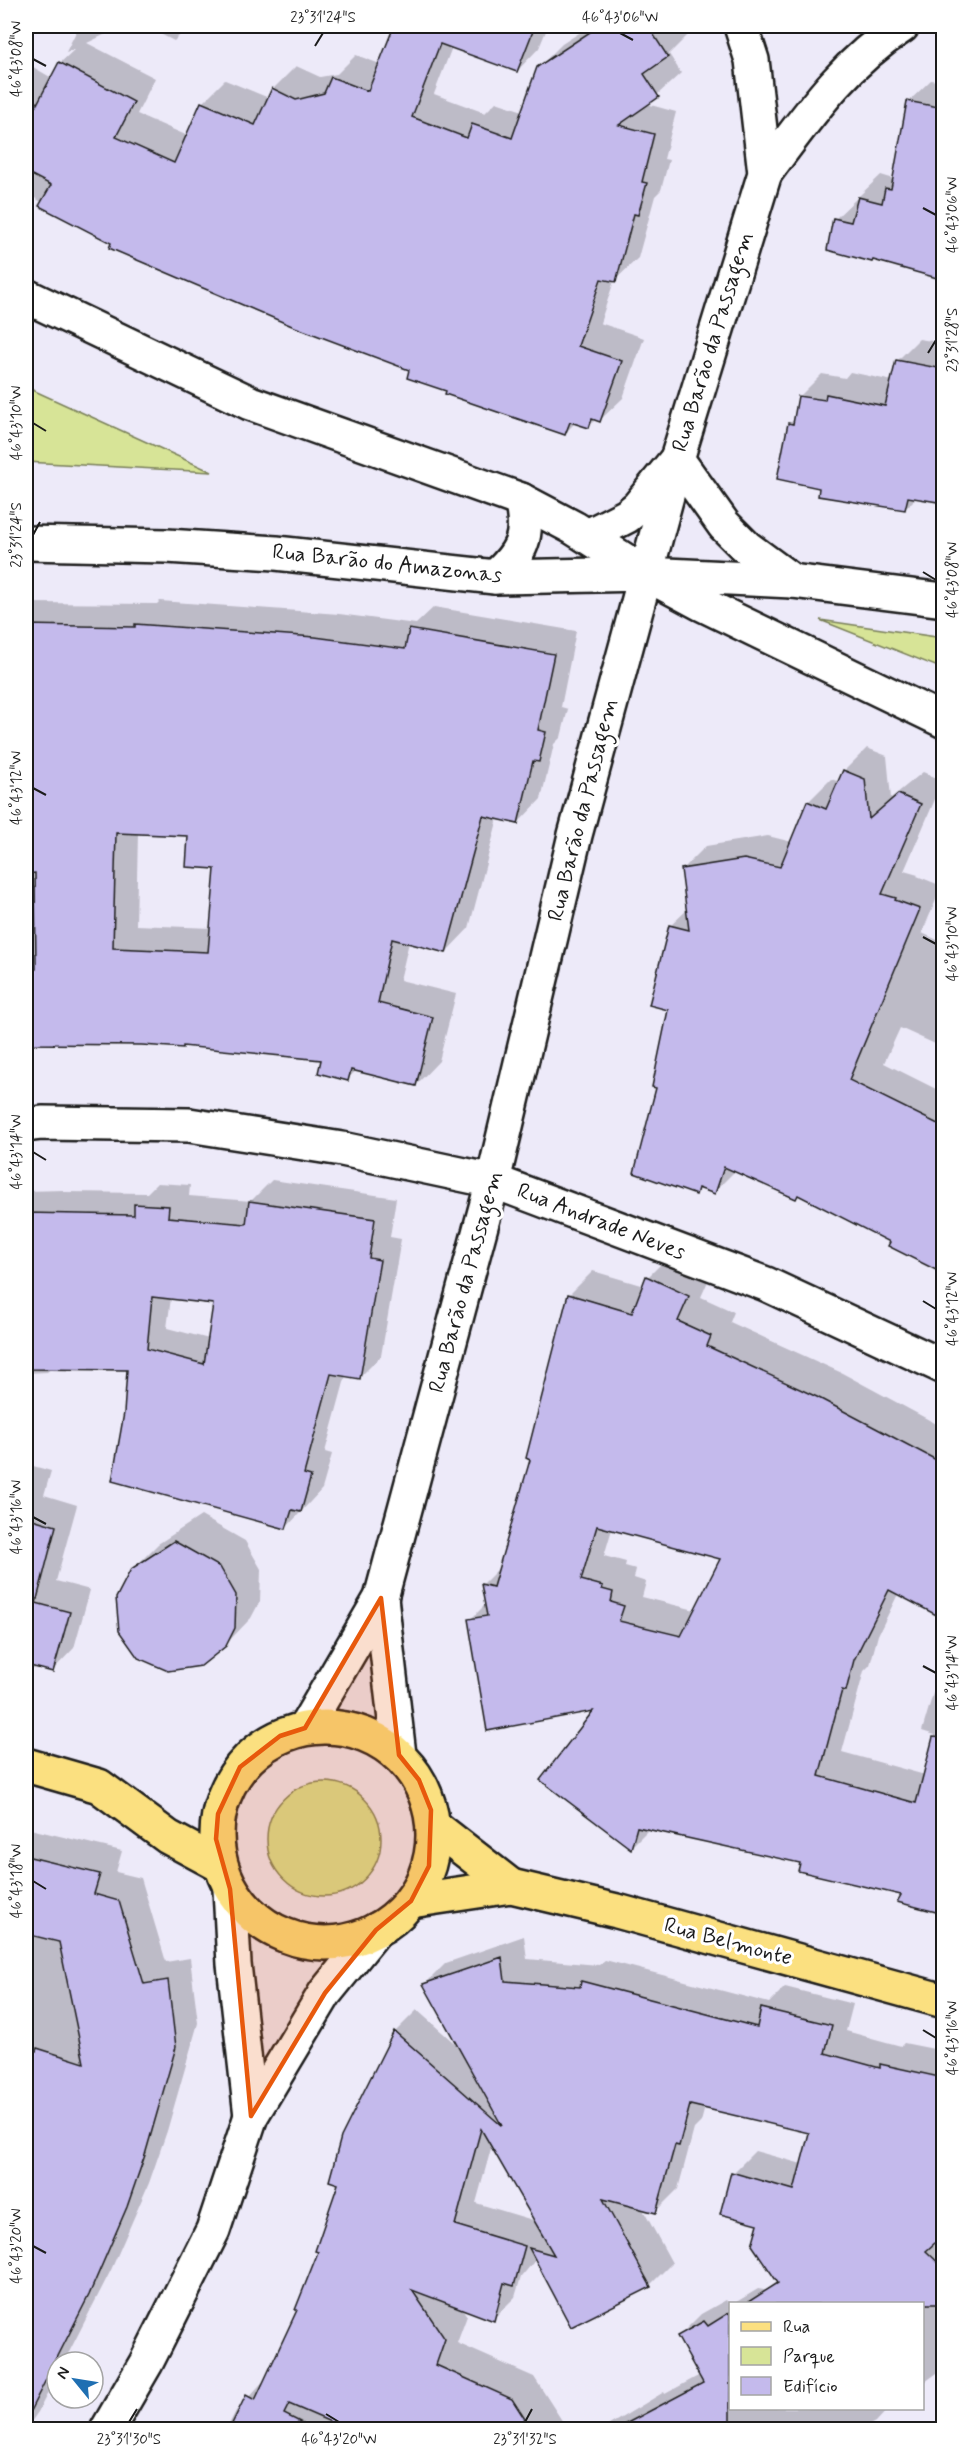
<svg xmlns="http://www.w3.org/2000/svg" width="969" height="2455" viewBox="0 0 969 2455" font-family="Mynerve,sans-serif">
<rect width="100%" height="100%" fill="#edeaf9"/>
<filter id="ink" filterUnits="userSpaceOnUse"><feTurbulence type="fractalNoise" baseFrequency=".0167" numOctaves="2"/><feDisplacementMap in="SourceGraphic" scale="12" xChannelSelector="R" yChannelSelector="G"/><feConvolveMatrix kernelMatrix="1 2 1 2 8 2 1 2 1" color-interpolation-filters="sRGB"/></filter>
<g filter="url(#ink)">
<g fill="#d7e497" stroke="#7a805a" stroke-width="1.5">
<polygon points="26,387 212,472 26,462"/>
<polygon points="820,620 943,638 943,669"/>
<circle cx="324" cy="1839" r="57"/>
</g>
<g fill="#0003" fill-rule="evenodd">
<polygon points="79,26 116,26 108,33 87,43 155,78 137,114 188,136 202,103 225,80 269,98 273,89 296,66 320,77 337,74 356,55 380,64 396,26 548,26 539,48 517,71 452,47 434,94 485,113 496,102 523,111 539,67 562,44 590,26 685,26 690,33 669,54 681,73 647,104 676,112 664,159 669,160 661,190 655,196 638,258 614,281 600,323 644,338 623,398 600,420 596,419 589,426 576,422 564,434 448,390 411,370 113,243 26,193 26,63 52,78 60,63 75,49 66,52"/>
<polygon points="145,26 189,26 174,41"/>
<polygon points="931,80 944,82 944,279 835,219 881,175 894,179 908,102"/>
<polygon points="919,339 944,343 944,501 917,497 905,509 820,487 790,424 796,417 800,396 822,374 845,378 850,372 893,381 897,361"/>
<path d="M160,601l179,13 77,10 18,-17 142,24 -15,76 7,2 -7,28 -7,7 -13,55 -23,24 -20,-5 -29,110 -23,24 -37,-10 -9,38 56,14 -17,67 -23,24 -59,-15 -10,9 -24,-20 -139,-14 -158,-3v-439l131,1zM138,832l51,3 27,33 -4,60 -76,-3z"/>
<polygon points="867,748 887,756 891,798 923,772 943,781 904,871 918,875 917,876 942,886 922,933 944,943 944,1048 900,1028 884,1063 944,1093 944,1272 892,1241 799,1194 796,1198 735,1171 714,1192 701,1187 695,1193 658,1086 670,1009 670,926 688,909 682,870 706,846 768,836 792,842 808,802 831,779 840,782 844,771"/>
<path d="M272,1180l124,18 -6,39 11,2 -20,117 -21,21 -14,-2 -21,77 7,2 -10,35 -36,39 -160,-115 2,-45h-76l-5,4 -21,1v-182l38,-1v2l83,1 10,-10 33,2 -1,11 62,5zM171,1298l43,5 -5,36 -42,-11z"/>
<path d="M672,1253l40,19 -11,25 33,15 -4,10 112,51 102,55v189l-46,-23 -20,41 -8,30 -6,6 -22,81 83,23 10,-40 -13,-4 12,-41 10,-18v240l-41,-18 -101,-32 -152,-34 -19,19 -34,-138 -127,-89 16,-16 -3,-20 17,-17 32,-108 37,-164 24,-24 51,15 4,-9zM612,1529l110,29 -27,52 -53,-13 4,-15 -12,-4 2,-9 -11,-3 1,-4 -22,-6z"/>
<polygon points="26,1464 51,1471 44,1495 77,1505 56,1581 90,1590 74,1648 53,1670 37,1666 34,1669 26,1667"/>
<polygon points="201,1516 245,1541 261,1569 260,1601 251,1618 225,1645 132,1570 158,1544"/>
<polygon points="26,1828 122,1851 116,1872 141,1878 166,1962 190,1958 198,2023 167,2131 149,2183 111,2270 64,2362 57,2362 57,2375 38,2412 26,2429"/>
<path d="M524,1936l3,23 72,6 6,-5 164,43 16,-16 68,17 -7,27 55,15 3,-3 40,8v317l-22,16v-80h-189l25,-15 29,5 -27,-72 -27,-49 22,-22 47,13 9,-32 -106,-25 -4,15 -7,7 -16,60 -22,22 -14,-3 30,55 -22,22 -113,-27 -16,19 -6,20 -22,22 -32,-12 6,9 -10,27 77,34 34,53h-342l10,-19 33,-36 30,-66 96,-277 22,-22 43,38 -35,-64 21,-21zM492,2145l44,76 -60,-18z"/>
<polygon points="726,2300 730,2305 730,2408 889,2408 876,2422 862,2430 820,2430 817,2425 808,2430 601,2430 664,2392 665,2394 700,2375 679,2336 701,2314"/>
</g>
<g fill="#c4baec" stroke="#1c1c1c" stroke-width="1.5" fill-rule="evenodd">
<polygon points="394,26 535,26 517,72 440,44 412,117 467,138 472,124 512,138 537,67 599,26 648,26 668,57 644,74 659,97 619,125 654,134 642,182 647,183 638,215 634,214 616,282 601,279 578,346 622,361 600,422 592,419 589,428 570,422 565,435 445,394 446,391 407,378 409,370 292,326 109,248 111,243 39,206 51,185 26,172 26,125 59,62 134,102 116,137 174,163 201,102 255,125 272,88 296,100 324,93 331,77 368,91"/>
<polygon points="907,101 944,108 944,178 935,217 944,219 944,280 873,260 872,262 827,250 833,218 851,222 858,197 882,203 885,188 891,189"/>
<polygon points="896,360 944,369 944,503 908,497 905,510 818,496 819,488 777,479 788,423 793,424 798,396 825,400 826,394 885,406"/>
<path d="M135,624l180,13 90,12 4,-20 145,25 -16,76 8,2 -7,30 -6,-1 -15,63 -35,-8 -37,137 -54,-14 -14,64 55,14 -17,69 -65,-16 -3,11 -30,-8 3,-13 -138,-14v2l-41,-3 -116,-1v-75h10l-1,-96 -9,1v-249l109,2zM116,833l72,3 -2,31 29,2 -7,83 -95,-4z"/>
<polygon points="843,770 865,779 869,819 898,794 921,804 882,894 896,898 895,900 920,909 849,1080 944,1127 944,1274 888,1246 890,1242 798,1195 796,1199 724,1167 715,1194 698,1188 696,1195 634,1173 656,1088 652,1087 668,1010 649,1005 669,925 689,930 681,869 744,859 780,867 807,801 826,809"/>
<path d="M249,1201l126,18 -6,39 11,2 -20,119 -29,-5 -27,100 7,2 -10,36 -9,-2 -6,19 -174,-48 12,-68 3,-43 -101,-1v-156l108,2v-11l35,2 -1,11 78,7zM152,1297l61,7 -9,60 -57,-15z"/>
<path d="M646,1276l43,20 -11,25 33,15 -4,10 110,51 127,67v155l-55,-29 -35,70 -8,31 -4,-1 -23,86 97,27 17,-66 11,1v176l-47,-12 4,-7 -103,-24 2,-8 -163,-36 -6,22 -91,-69 53,-69 -106,20 -19,-112 19,-3 -6,-32 12,3 37,-127 -4,-2 42,-164 64,19zM597,1526l123,33 -39,77 -62,-15 5,-15 -13,-4 2,-10 -11,-3 1,-3 -22,-6z"/>
<polygon points="26,1517 56,1526 36,1603 70,1612 53,1672 26,1665"/>
<polygon points="174,1541 220,1567 236,1595 235,1628 226,1646 201,1666 168,1671 138,1658 119,1631 116,1598 131,1569"/>
<polygon points="26,1856 100,1874 94,1894 119,1901 144,1984 168,1980 176,2047 145,2155 127,2207 89,2295 26,2419 26,2048 36,2051 37,2048 84,2063 59,1942 26,1934"/>
<polygon points="502,1957 505,1981 580,1987 581,1981 757,2027 761,2008 832,2025 825,2053 880,2068 880,2064 944,2078 944,2235 926,2251 944,2268 944,2304 745,2304 778,2283 752,2245 758,2224 720,2214 731,2172 794,2190 809,2133 690,2105 679,2146 675,2145 656,2213 603,2199 651,2287 571,2327 529,2248 554,2255 481,2129 455,2225 525,2246 514,2286 504,2283 494,2321 412,2290 445,2339 436,2365 512,2399 532,2430 349,2430 289,2404 284,2414 316,2430 229,2430 246,2395 255,2400 297,2310 295,2310 318,2252 315,2251 338,2184 329,2181 341,2137 394,2031 502,2126 423,1984"/>
<polygon points="730,2312 730,2430 614,2430 703,2383 677,2336 704,2321 708,2326"/>
</g>
<g fill="none" stroke-linecap="round" stroke-linejoin="round">
<defs>
<g id="minor">
<path d="M765,173c43,-57 76,-107 137,-147"/>
<polyline points="26,296 250,403 521,500 574,528 646,574 702,604 944,721"/>
<polyline points="588,536 627,516 638,507 677,459 724,525 746,547 792,581"/>
<polyline points="26,543 167,546 276,553 495,577 646,574 792,581 944,600"/>
<path d="M495,577c27,-24 35,-41 26,-77"/>
<polyline points="26,1125 42,1123 189,1125 342,1149 493,1181 766,1284 944,1367"/>
<polyline points="381,1598 399,1755"/>
<polyline points="305,1728 381,1598 493,1181 575,835 677,459 765,173 752,60 741,26"/>
<polyline points="230,1889 234,1964 251,2116"/>
<polyline points="107,2430 146,2363 213,2230 251,2116 325,1993 376,1930"/>
</g>
<g id="major">
<circle cx="325" cy="1835" r="108"/>
<polyline points="26,1765 99,1786 168,1837 220,1865"/>
<polyline points="434,1826 511,1886"/>
<polyline points="411,1901 511,1886 617,1911 944,2001"/>
</g>
</defs>
<use href="#minor" stroke="#1c1c1c" stroke-width="38"/>
<use href="#major" stroke="#1c1c1c" stroke-width="38"/>
<use href="#minor" stroke="#fff" stroke-width="33"/>
<use href="#major" stroke="#fbe080" stroke-width="33"/>
</g>
</g>
<path fill="#e8590c" fill-opacity="0.2" stroke="#e8590c" stroke-width="4.5" stroke-linejoin="round" d="M381,1598l18,157 20,25 12,30 -2,56 -18,35 -35,29 -51,63 -74,123 -21,-227 -14,-50 2,-25 22,-47 40,-31 25,-8z"/>
<path fill="none" stroke="#1c1c1c" stroke-width="2" d="M620,33l13,7M315,46l8,-13M33,59l13,7M923,208l13,7M928,353l8,-13M33,423l13,8M33,535l7,-13M923,572l13,8M33,788l13,7M923,937l13,7M33,1152l13,8M923,1301l13,8M33,1517l13,7M923,1666l13,7M33,1881l13,8M923,2030l13,8M33,2246l13,7M326,2414l13,8M129,2422l8,-13M525,2422l7,-13"/>
<g text-anchor="middle" dominant-baseline="central" stroke-width="6" stroke-linejoin="round" paint-order="stroke">
<g font-size="22" fill="#1c1c1c" stroke="#fff">
<text transform="translate(713 342) rotate(-73)">Rua Barão da Passagem</text>
<text transform="translate(387 564) rotate(6)">Rua Barão do Amazonas</text>
<text transform="translate(583 810) rotate(-76)">Rua Barão da Passagem</text>
<text transform="translate(601 1222) rotate(21)">Rua Andrade Neves</text>
<text transform="translate(466 1282) rotate(-75)">Rua Barão da Passagem</text>
<text transform="translate(728 1942) rotate(15)">Rua Belmonte</text>
</g>
</g>
<rect width="969" height="2455" fill="none" stroke="#fff" stroke-width="66"/>
<rect x="729" y="2302" width="195" height="108" fill="#ffffff" stroke="#a4a4a4" stroke-width="1.5"/>
<rect x="741" y="2322" width="30" height="9" fill="#fbe080" stroke="#a4a4a4" stroke-width="1.5"/>
<text x="783" y="2332" font-size="18" fill="#1c1c1c">Rua</text>
<rect x="741" y="2347" width="30" height="18" fill="#d7e497" stroke="#a4a4a4" stroke-width="1.5"/>
<text x="783" y="2362" font-size="18" fill="#1c1c1c">Parque</text>
<rect x="741" y="2377" width="30" height="18" fill="#c4baec" stroke="#a4a4a4" stroke-width="1.5"/>
<text x="783" y="2392" font-size="18" fill="#1c1c1c">Edifício</text>
<g transform="translate(75 2380) rotate(300)"><circle r="28" fill="#ffffff" stroke="#a4a4a4" stroke-width="1.5"/>
<path d="M0-4.5L10 22L0 15L-10 22Z" fill="#1f6fb2"/>
<text y="-9" font-size="16" font-weight="bold" text-anchor="middle" fill="#1c1c1c">N</text>
</g>
<rect x="33" y="33" width="903" height="2389" fill="none" stroke="#1c1c1c" stroke-width="2"/>
<g font-size="15" text-anchor="middle" fill="#1c1c1c">
<text x="323" y="22">23°31'24"S</text>
<text x="620" y="22">46°43'06"W</text>
<text transform="translate(16 59) rotate(-90)" y="5">46°43'08"W</text>
<text transform="translate(952 215) rotate(-90)" y="5">46°43'06"W</text>
<text transform="translate(952 340) rotate(-90)" y="5">23°31'28"S</text>
<text transform="translate(16 423) rotate(-90)" y="5">46°43'10"W</text>
<text transform="translate(16 535) rotate(-90)" y="5">23°31'24"S</text>
<text transform="translate(952 580) rotate(-90)" y="5">46°43'08"W</text>
<text transform="translate(16 788) rotate(-90)" y="5">46°43'12"W</text>
<text transform="translate(952 944) rotate(-90)" y="5">46°43'10"W</text>
<text transform="translate(16 1152) rotate(-90)" y="5">46°43'14"W</text>
<text transform="translate(952 1309) rotate(-90)" y="5">46°43'12"W</text>
<text transform="translate(16 1517) rotate(-90)" y="5">46°43'16"W</text>
<text transform="translate(952 1673) rotate(-90)" y="5">46°43'14"W</text>
<text transform="translate(16 1881) rotate(-90)" y="5">46°43'18"W</text>
<text transform="translate(952 2038) rotate(-90)" y="5">46°43'16"W</text>
<text transform="translate(16 2246) rotate(-90)" y="5">46°43'20"W</text>
<text x="129" y="2444">23°31'30"S</text>
<text x="339" y="2444">46°43'20"W</text>
<text x="525" y="2444">23°31'32"S</text>
</g>
</svg>
